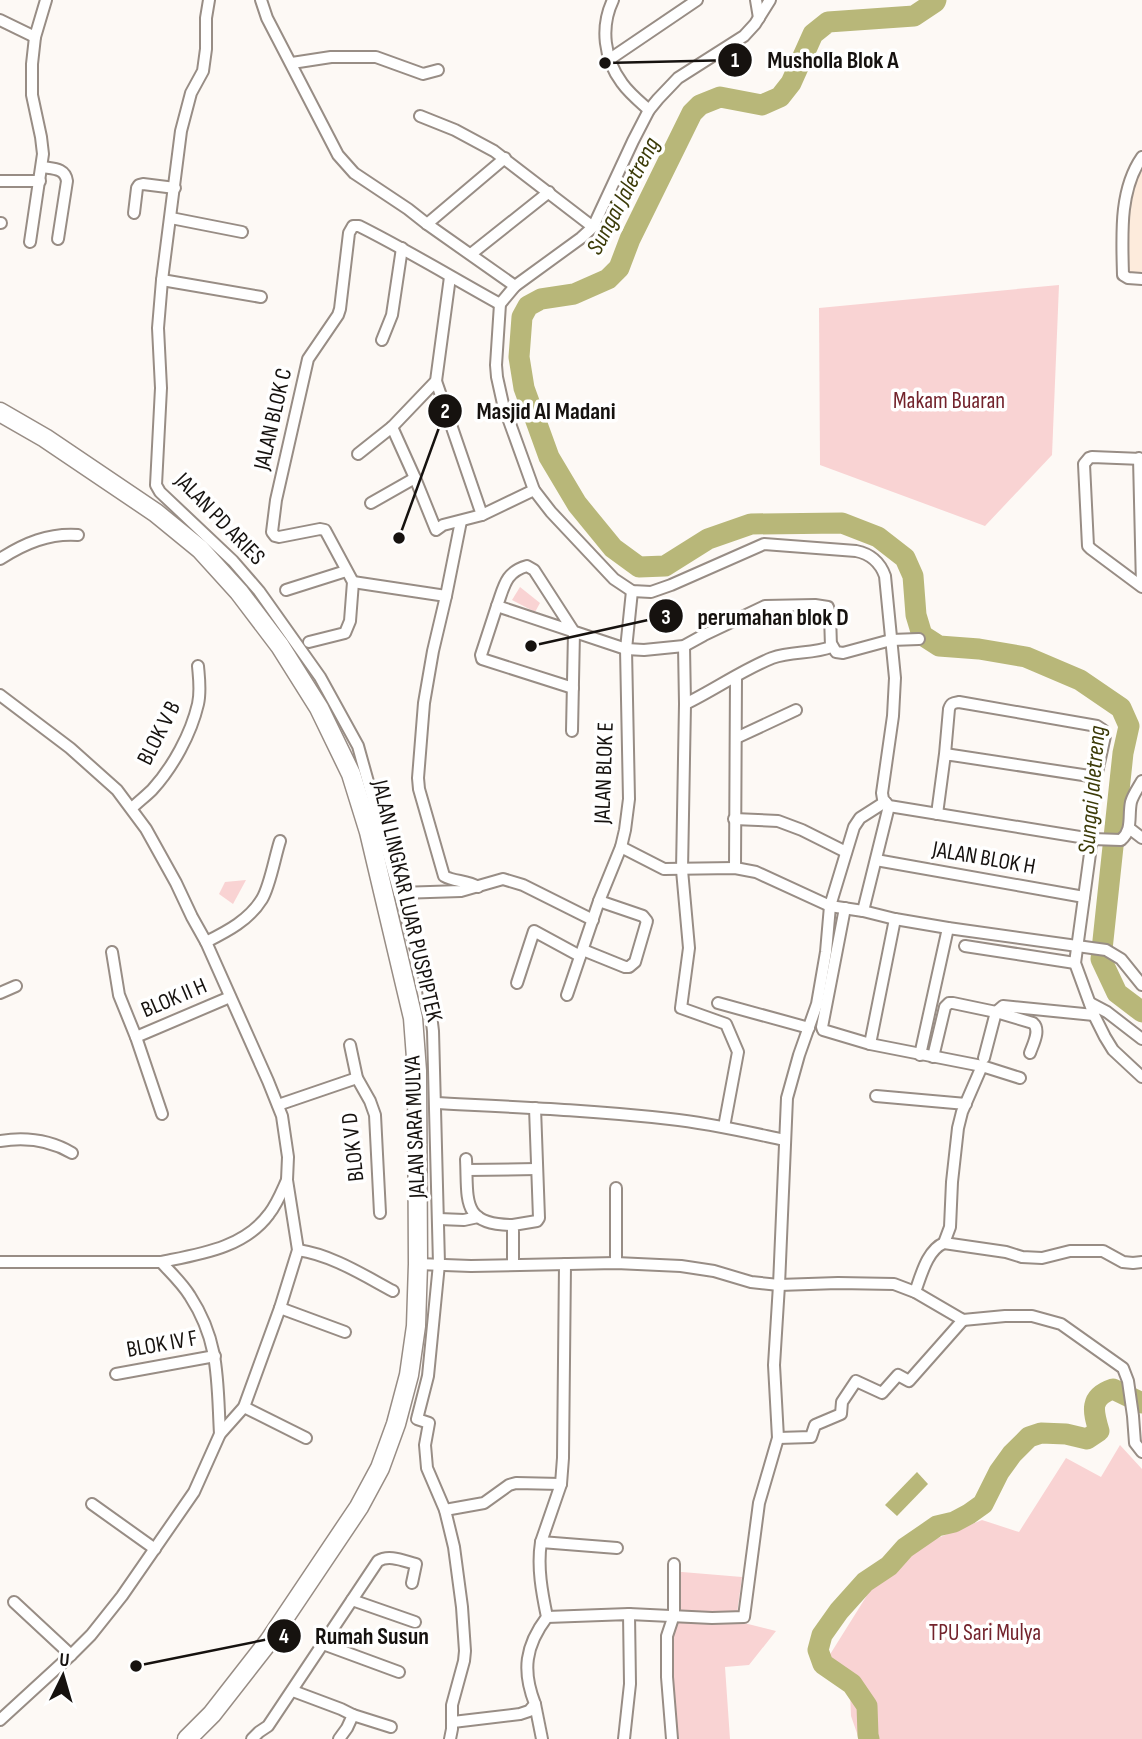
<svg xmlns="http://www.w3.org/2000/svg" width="1142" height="1739" viewBox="0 0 1142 1739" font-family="'Sofia Sans Condensed',sans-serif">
<rect width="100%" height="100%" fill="#fdf9f5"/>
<polygon fill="#fdebdc" points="1142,156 1142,276 1117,275 1137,159"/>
<g fill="#f9d3d3">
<polygon points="1059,285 1052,455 985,526 820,465 819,308"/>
<polygon points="520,587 540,603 535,612 512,600"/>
<polygon points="246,880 233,904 219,894 225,882"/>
<polygon points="1120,1445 1142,1469 1142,1739 859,1739 851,1716 850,1692 819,1672 881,1573 923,1544 982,1520 1019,1532 1066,1458 1101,1477"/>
<polygon points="670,1571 742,1577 736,1621 776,1631 749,1665 725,1667 730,1739 674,1739 669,1609"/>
</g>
<polygon fill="#b8b779" points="917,1472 928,1484 897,1516 885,1505"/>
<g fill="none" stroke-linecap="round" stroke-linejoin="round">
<g stroke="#b8b779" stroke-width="21">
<polyline points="936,0 935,2 914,16 828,22 813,34 791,83 780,97 762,105 720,97 700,105 692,113 630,239 619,268 608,279 574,294 541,299 528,306 522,317 519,357 524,388 549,457 577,504 613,548 639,567 665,566 708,539 751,524 842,523 878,537 905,558 913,576 916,615 922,635 939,646 979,649 1026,657 1080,680 1121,708 1129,726 1123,753 1101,959 1117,993 1142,1012"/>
<path d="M869,1739l-1,-4 -1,-29 -15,-22 -29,-20 -5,-14 4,-15 17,-24 26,-29 24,-16 16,-18 32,-22 17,-4 15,-8 14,-10 16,-32 13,-18 17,-17 12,-4 25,1 21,5 12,-8c-6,-20 -10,-34 14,-42l29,14"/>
</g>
<defs>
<g id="minor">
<polyline points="209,0 206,18 206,49 203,71 191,93 181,131 162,280 158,328 161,388 156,485 160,492 233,561 259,591 320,677 358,746 399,893 428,990 433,1031 439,1264 428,1376 417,1419 429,1423 425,1445 427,1468 445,1510 454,1547 462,1607 465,1651 464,1661 452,1705 452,1729 450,1739"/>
<polyline points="261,0 267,18 338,155 354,173 408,209 427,224"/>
<path d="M613,0c-13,27 -9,59 9,83 7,10 18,19 27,27"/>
<polyline points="756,0 759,18"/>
<path d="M770,0l-15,24 -11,12 -66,42 -20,21 -9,11 -16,31 -40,86 -12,11 -66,48 -15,18 -4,61 1,12 6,27 31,86 17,22 63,67 18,12 19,1 20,-7 93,-41 92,7c15,3 24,11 29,25l10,102 -2,38 -11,77 1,6 6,7 203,33 29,1c12,-10 7,-24 10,-38 2,-7 7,-14 11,-21"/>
<polyline points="0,20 35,37"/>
<polyline points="610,59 697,0"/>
<polyline points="292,63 331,57 376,57 423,74 438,70"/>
<polyline points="420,116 455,130 494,151 593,227"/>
<path d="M1142,157c-23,33 -20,78 -19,118l5,3 14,1"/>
<polyline points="505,158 427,224 515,286"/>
<path d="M42,167c12,2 23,1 25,14l-9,58"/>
<polyline points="0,181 40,181"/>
<polyline points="134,213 137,188 139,185 143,184 175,188"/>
<polyline points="171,218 242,232"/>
<polyline points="0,223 1,223"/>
<polyline points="30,242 43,154 41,137 32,95 32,64 35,37 46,0"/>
<polyline points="471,254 549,192"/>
<polyline points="162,280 261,297"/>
<polyline points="382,340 392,315 402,248"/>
<polyline points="436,381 482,515"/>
<polyline points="392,427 415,478 436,530 443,525 482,515 534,490"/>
<polyline points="358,454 392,427 436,381 450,277"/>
<polyline points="1139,458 1142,586"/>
<polyline points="1142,459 1092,457 1089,458 1084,464 1088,546 1091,549 1142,587"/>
<polyline points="371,503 415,478"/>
<path d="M461,521l-15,75 -13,55 -9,52 -6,75 1,11 25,87c10,6 23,4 34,11"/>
<path d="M0,559c25,-16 49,-26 78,-24"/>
<polyline points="353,582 446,596"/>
<polyline points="286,590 346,571"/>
<polyline points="497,606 481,655 482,659 573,688"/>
<path d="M309,642l36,-9 5,-12 3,-39 -28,-52 -5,-1 -41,8 -4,-1 -3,-4 4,-32 32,-141 30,-44 2,-6 9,-76 4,-7h6c48,24 94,52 141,78"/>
<polyline points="832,645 836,652 843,653 891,640 919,639"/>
<polyline points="684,646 685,704 682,870 689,948 681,1008 726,1024 738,1052 724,1127"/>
<polyline points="0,695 70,748 117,790 146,829 176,883 192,917 206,942 268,1081 282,1116 288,1157 287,1180 298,1250 280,1308 244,1407 220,1434 194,1492 122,1596 91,1635 71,1655 0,1720"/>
<path d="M572,731l2,-99 -40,-62 -7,-4c-22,6 -23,21 -30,40l129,43 18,1 40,-4 20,-11 61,-29 50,-1 13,2 2,7 1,33c-18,7 -40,4 -59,11 -30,12 -58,32 -87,46"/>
<polyline points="736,738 796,710"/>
<path d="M132,808c6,-6 14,-12 20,-18 21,-23 39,-56 46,-86 3,-13 1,-26 0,-38"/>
<path d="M937,814l8,-60 4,-45c2,-6 4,-6 10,-7l138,24 6,4 2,6 -9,41 -151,-23"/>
<polyline points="734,819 778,821 802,830 846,852"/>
<polyline points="1129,828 1142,838"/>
<polyline points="1092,839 1075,963 1094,1015 1105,1037 1113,1050 1142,1077"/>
<polyline points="621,847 664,869 735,868 756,872 830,906 863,911 895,919 948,928 1106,950 1121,959 1142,985"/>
<polyline points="876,860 1084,897"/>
<polyline points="735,868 736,677"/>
<polyline points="399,893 461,891 503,879 523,885 593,920"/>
<polyline points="845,908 822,1027 823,1030 870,1044 982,1066 1020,1078"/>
<polyline points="863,911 889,806"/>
<path d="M206,942c22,-11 43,-22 56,-43 8,-13 13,-43 18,-58"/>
<polyline points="965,946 1075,963"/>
<polyline points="583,950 625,967 629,967 635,962 647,921 643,916 599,901"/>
<polyline points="112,952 119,995 136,1037 162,1114"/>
<polyline points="517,983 534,931 580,956"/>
<polyline points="0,993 16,986"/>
<polyline points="567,995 599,901 621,847 625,830 629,799 626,649 632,591"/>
<polyline points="718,1003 809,1028"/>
<polyline points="1090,1003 1107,1012 1142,1039"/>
<polyline points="136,1037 230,997"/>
<polyline points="870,1044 895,919"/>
<polyline points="350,1045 357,1078 370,1101 375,1115 380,1213"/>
<polyline points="920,1055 948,928"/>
<path d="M933,1057l12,-50 4,-4h4l43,9 37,11c8,7 0,21 -3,30"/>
<polyline points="984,1058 996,1012 1003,1006 1094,1015"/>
<polyline points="876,1096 966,1104"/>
<path d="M435,1103c78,4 157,7 235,16 39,4 77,13 115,21"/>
<polyline points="278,1105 357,1078"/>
<path d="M0,1141c25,-4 50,-1 72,12"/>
<path d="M466,1159c2,42 -5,66 47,66"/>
<polyline points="467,1170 537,1169"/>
<polyline points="439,1219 464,1220 478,1217"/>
<polyline points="944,1243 950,1227 952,1182 958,1128 962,1112 982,1066"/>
<path d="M298,1250c34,5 65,25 95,41"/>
<path d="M0,1262h161c10,11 21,21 29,34 30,46 27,85 30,138"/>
<path d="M161,1262c39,-8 83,-14 108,-48 8,-10 13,-23 18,-34"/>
<polyline points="616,1263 616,1188"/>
<polyline points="418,1264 471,1266 616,1263 681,1266 714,1271 751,1282 779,1285 838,1283 894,1284 915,1292 963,1320 1005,1316 1032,1316 1061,1324 1123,1368 1128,1381 1133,1416 1135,1443 1142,1452"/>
<polyline points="513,1264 513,1225 537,1221 539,1218 535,1108"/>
<path d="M915,1292c6,-16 12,-42 29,-49l62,9 16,5 20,1 28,-7h33l20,11 10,1 9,-1"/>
<polyline points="280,1308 345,1332"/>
<polyline points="116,1374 215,1356"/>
<polyline points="244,1407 306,1438"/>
<polyline points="778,1438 811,1437 815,1425 841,1414 842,1402 856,1381 882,1393 898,1375 909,1381 963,1320"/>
<polyline points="92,1504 155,1549"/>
<polyline points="445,1510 484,1503 509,1485 516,1483 561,1484"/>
<polyline points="541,1542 617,1548"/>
<polyline points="352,1600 415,1622"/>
<polyline points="14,1602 71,1655"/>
<polyline points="629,1614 712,1618 744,1617 759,1503 778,1438 774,1365 779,1285 787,1098 799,1055 817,1004 826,952 830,906 854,827 860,818 885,802"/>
<polyline points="547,1617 629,1614 630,1684 624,1739"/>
<polyline points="323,1644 399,1672"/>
<polyline points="293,1691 341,1709 353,1715 347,1728 339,1739"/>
<polyline points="535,1704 542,1739"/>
<polyline points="353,1715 391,1727"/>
<path d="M453,1722l67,-8 9,-3 6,-7c-13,-33 -10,-58 12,-87 -5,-24 -10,-50 -6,-75l20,-58 2,-26 2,-194"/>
<path d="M252,1739l7,-7 9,-6 110,-165c11,-7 26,0 38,3l-4,19"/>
<polyline points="672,1739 667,1677 667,1636 674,1615 674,1564"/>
</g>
<polyline id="primary" points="0,412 45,438 156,513 200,549 239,592 280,646 319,708 351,774 369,832 413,1018 417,1071 418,1264 416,1326 409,1375 396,1424 380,1468 359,1507 269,1641 212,1714 187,1739"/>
</defs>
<use href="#minor" stroke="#988d85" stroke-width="14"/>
<use href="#primary" stroke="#988d85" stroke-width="21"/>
<use href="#minor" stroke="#fff" stroke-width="10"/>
<use href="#primary" stroke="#fff" stroke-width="18"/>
</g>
<g text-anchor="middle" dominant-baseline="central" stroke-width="7" stroke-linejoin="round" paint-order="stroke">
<g font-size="23" fill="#73232c" stroke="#fff">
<text x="949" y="401">Makam Buaran</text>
<text x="985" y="1633">TPU Sari Mulya</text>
</g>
<g font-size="23" fill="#16120f" stroke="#fff">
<text transform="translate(273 419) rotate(-77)">JALAN BLOK C</text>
<text transform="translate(220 519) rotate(46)">JALAN PD ARIES</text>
<text transform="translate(159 733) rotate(-63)">BLOK V B</text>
<text transform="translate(604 773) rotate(-88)">JALAN BLOK E</text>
<text transform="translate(984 858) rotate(10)">JALAN BLOK H</text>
<text transform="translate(407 901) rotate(77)">JALAN LINGKAR LUAR PUSPIPTEK</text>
<text transform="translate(174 998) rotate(-23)">BLOK II H</text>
<text transform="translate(415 1127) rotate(-92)">JALAN SARA MULYA</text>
<text transform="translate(353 1147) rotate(-96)">BLOK V D</text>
<text transform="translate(162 1344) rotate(-10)">BLOK IV F</text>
</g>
<g font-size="24" font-style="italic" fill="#3c3b08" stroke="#fff">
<text transform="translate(623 196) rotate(-62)">Sungai Jaletreng</text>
<text transform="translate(1092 790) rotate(-85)">Sungai Jaletreng</text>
</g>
</g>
<path fill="none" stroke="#16120f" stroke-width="2.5" d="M605 63L735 60M399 538L445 411M531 646L666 616M136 1666L284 1636"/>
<g fill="#16120f" stroke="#fff" stroke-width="2.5">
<circle cx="605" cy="63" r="7"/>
<circle cx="399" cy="538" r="7"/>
<circle cx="531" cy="646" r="7"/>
<circle cx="136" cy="1666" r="7"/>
<circle cx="735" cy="60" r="18"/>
<circle cx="445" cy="411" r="18"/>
<circle cx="666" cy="616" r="18"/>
<circle cx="284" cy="1636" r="18"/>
</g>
<g font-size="21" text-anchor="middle" font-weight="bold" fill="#fff">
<text x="735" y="67">1</text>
<text x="445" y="418">2</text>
<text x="666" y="624">3</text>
<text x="284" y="1643">4</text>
</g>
<g font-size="24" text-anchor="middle" font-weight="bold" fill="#16120f" stroke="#fff" stroke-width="7" stroke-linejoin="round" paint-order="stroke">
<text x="833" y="68">Musholla Blok A</text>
<text x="546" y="419">Masjid Al Madani</text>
<text x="773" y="625">perumahan blok D</text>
<text x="372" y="1644">Rumah Susun</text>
</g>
<g transform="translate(63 1676) rotate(5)" stroke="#ffffff" stroke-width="5" paint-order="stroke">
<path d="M0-5L12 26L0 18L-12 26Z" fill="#16120f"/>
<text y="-10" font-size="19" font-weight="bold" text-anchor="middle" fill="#16120f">U</text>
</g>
</svg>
